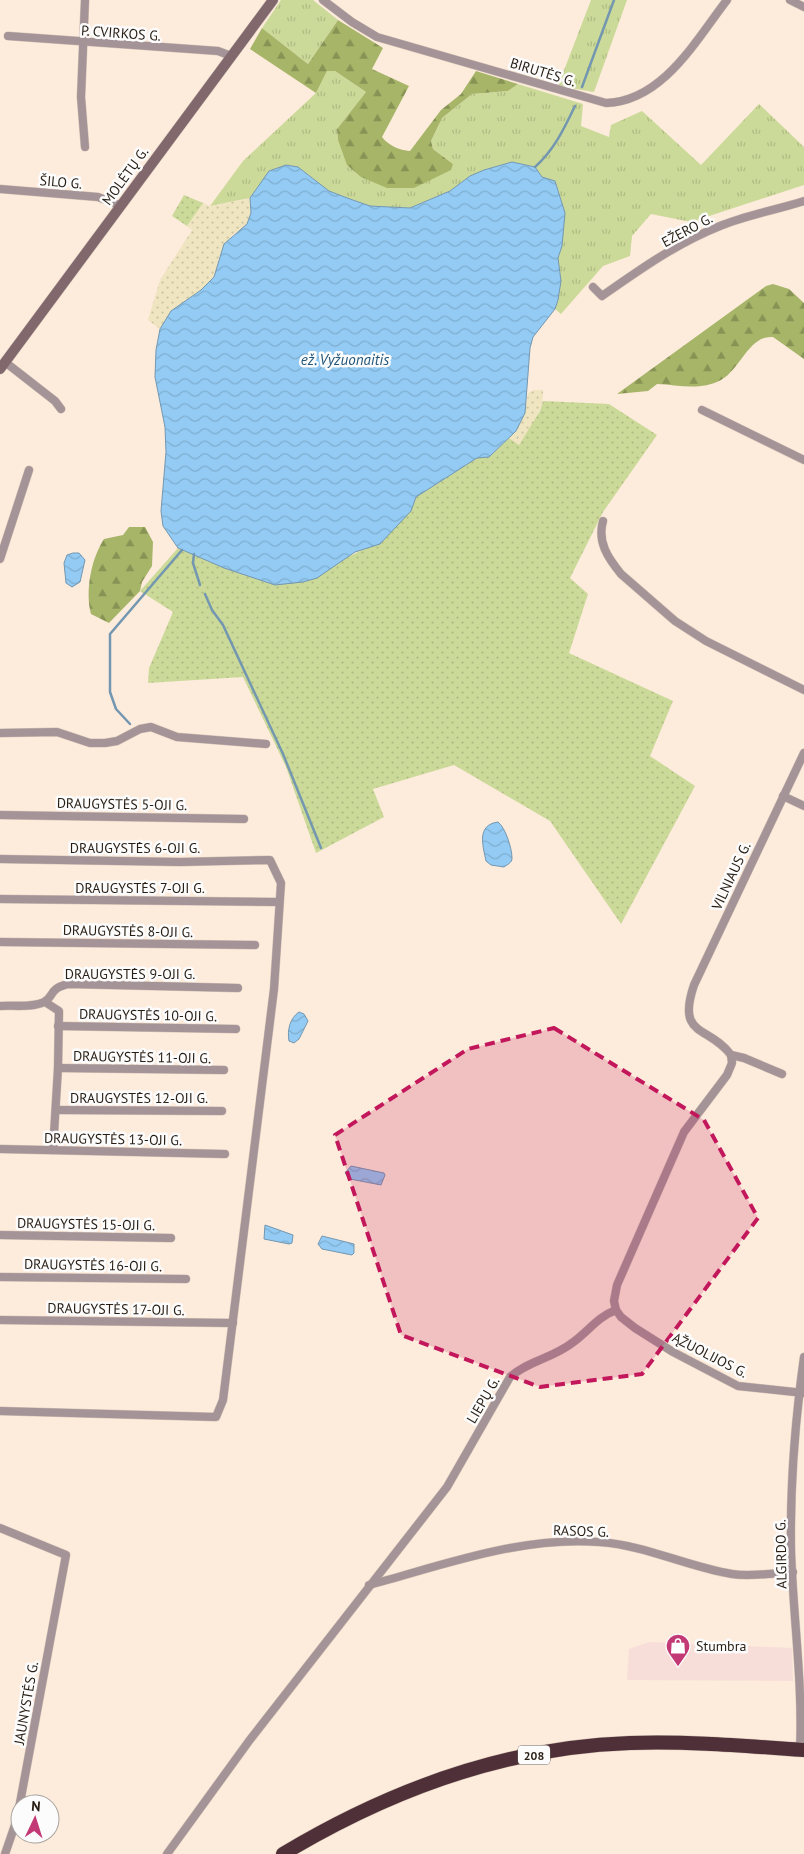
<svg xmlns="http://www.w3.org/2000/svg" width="804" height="1854" viewBox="0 0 804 1854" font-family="'PT Sans',sans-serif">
<defs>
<pattern id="grass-tufts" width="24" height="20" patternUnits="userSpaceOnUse" patternTransform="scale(1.25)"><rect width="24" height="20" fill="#ccda99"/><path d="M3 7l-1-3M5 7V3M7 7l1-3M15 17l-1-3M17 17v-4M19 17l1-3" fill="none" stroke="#afbb83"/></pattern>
<pattern id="forest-firs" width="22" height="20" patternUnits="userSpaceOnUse" patternTransform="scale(1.25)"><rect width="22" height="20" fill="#a6b568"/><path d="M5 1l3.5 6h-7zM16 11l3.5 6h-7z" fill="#879354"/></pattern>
<pattern id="sand-dots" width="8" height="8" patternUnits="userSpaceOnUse" patternTransform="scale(1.25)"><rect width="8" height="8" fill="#efe5c0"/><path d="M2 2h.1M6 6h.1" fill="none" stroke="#cdc4a4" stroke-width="1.8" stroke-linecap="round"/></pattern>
<pattern id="park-dots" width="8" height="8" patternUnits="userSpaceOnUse" patternTransform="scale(1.25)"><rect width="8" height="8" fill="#ccda99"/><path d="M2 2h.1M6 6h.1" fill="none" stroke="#afbb83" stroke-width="1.8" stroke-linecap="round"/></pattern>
<pattern id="water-waves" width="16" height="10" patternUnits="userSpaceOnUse" patternTransform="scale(1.25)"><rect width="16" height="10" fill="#93cbf4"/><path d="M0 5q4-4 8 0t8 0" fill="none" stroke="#7faed0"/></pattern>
</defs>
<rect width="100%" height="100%" fill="#fdebdc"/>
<polygon fill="#f8ded8" points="649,1642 792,1648 793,1681 627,1680 629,1649"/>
<g fill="url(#grass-tufts)">
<polygon points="281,0 313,0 338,20 308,64 262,28"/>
<polygon points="591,0 627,0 594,92 558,86"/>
<polygon points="327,71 335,71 366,92 337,129 338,140 453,164 433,149 431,141 442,118 472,94 508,91 518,84 583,104 581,126 609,137 611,125 642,111 701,165 759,104 804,147 804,185 691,222 651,214 632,236 630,256 603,266 561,314 555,309 561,281 558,259 562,246 562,202 555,181 542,177 535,167 512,162 484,170 470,176 450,191 410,208 370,206 329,191 298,167 258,186 250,198 210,206 243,161 316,93"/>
</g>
<g fill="url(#forest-firs)">
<path d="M338,20l45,28 -11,21 37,17 -27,51c7,9 17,13 28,14l31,-41 20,-16 15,-23 42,13 -10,7 -36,3 -30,24 -11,23 2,8 20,15 -2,6 -37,18h-27l-26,-11 -14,-12 -9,-25 -1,-11 29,-37 -31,-21h-8l-11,22 -66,-44 12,-21 46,36z"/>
<path d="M773,284l16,5 15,14v56l-31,-22c-24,-2 -33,33 -52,43 -21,11 -42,5 -64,4l-9,7 -31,3 149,-108z"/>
<path d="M129,527h16l8,15 -1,24 -10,16 -2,9 -31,32 -18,-9c-6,-23 0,-55 13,-75l19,-4z"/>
</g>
<g fill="url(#sand-dots)">
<polygon points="250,198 251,213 247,224 232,235 219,257 214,278 201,290 171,311 160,329 148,320 160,280 192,230 187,226 203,203 210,206"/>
<path d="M534,390h9c1,22 -13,38 -24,55l-10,-7c13,-13 17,-27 19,-45z"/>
</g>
<g fill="url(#park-dots)">
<polygon points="184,195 203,203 187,226 172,216"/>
<polygon points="543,401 609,404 657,435 603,512 570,578 588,594 569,653 673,701 650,756 695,786 621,924 550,821 454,765 373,789 384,817 316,853 286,767 243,677 148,683 149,668 173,612 140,591 178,548 224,568 275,585 338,562 364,549 411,511 416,497 477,458 489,457 509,438 519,445 540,411"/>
</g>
<g fill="url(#water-waves)" stroke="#7397b0">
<polygon points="512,162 535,167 542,177 555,181 565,213 562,246 558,258 561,281 558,300 555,309 533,337 530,348 525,413 516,431 489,457 477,458 416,497 411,511 380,544 355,552 317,578 303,582 275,585 224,568 178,548 163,526 161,511 166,452 165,427 155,377 156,350 160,329 171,311 201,290 214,277 224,244 247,224 251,213 250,198 269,171 286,165 298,167 329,191 350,199 370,206 410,208 450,191 470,176 484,170"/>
<polygon points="73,553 79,553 85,560 80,582 72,587 66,583 64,563 67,555"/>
<path d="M498,822c7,5 14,26 14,36 0,5 -4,6 -8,9l-13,-2 -5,-4c-3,-15 -10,-36 12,-39z"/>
<path d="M299,1012l5,2 4,7 -9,18 -5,4 -5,-2c-2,-11 1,-23 10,-29z"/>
<polygon points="351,1166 384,1173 385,1175 381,1185 350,1179 345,1173"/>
<polygon points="265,1225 293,1235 292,1243 289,1244 264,1239"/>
<polygon points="322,1236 354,1244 354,1253 352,1255 322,1249 318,1244"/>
</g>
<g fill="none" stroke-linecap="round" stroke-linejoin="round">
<g stroke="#7397b0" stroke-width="2.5">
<polyline points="582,87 614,0"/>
<path d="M535,167c19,-17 29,-38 40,-61"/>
<polyline points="194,554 193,563 200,585"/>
<polyline points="205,594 212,610 223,625 283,754 321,848"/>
<polyline points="130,724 116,709 110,692 110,634 182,550"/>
</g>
<defs>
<g id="street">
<polyline points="85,0 81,97 85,147"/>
<path d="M323,0l29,22 25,15 229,66c57,-2 90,-63 121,-103"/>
<polyline points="790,0 804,7"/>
<polyline points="8,36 218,51 231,56"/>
<polyline points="0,189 98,197 119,205"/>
<path d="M593,287l9,9c37,-26 75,-53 118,-70 26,-11 56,-16 84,-25"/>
<polyline points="5,362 55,401 61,409"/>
<polyline points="702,410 804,460"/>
<path d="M603,521c-6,21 5,37 18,53l54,47 31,20 98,49"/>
<polyline points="0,559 29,470"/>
<polyline points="0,733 57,732 90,743 105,743 117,741 140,729 151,727 177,737 266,744"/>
<polyline points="783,796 804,806"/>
<polyline points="0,815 244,819"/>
<polyline points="0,859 180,862 270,860 281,883 274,989 223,1400 216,1417 0,1411"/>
<polyline points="0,899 279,902"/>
<polyline points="0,942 255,945"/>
<polyline points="45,1002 59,1011 58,1068 53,1150"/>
<path d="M0,1006c13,-1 32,2 44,-4 11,-6 4,-13 24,-18l170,4"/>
<polyline points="58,1026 236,1029"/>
<polyline points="731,1055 732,1063 727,1075 684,1132 617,1285 614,1301 616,1310 621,1317 635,1328 673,1352 738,1386 804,1393"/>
<polyline points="58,1068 224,1070"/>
<path d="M782,1074l-38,-16 -13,-3c-22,-30 -55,-17 -37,-70l110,-232"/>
<polyline points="56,1110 222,1111"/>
<polyline points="0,1149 225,1154"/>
<polyline points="0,1235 171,1238"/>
<polyline points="0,1277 186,1279"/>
<polyline points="0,1320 233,1323"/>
<polyline points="0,1528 66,1555 17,1819 5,1854"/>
<path d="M369,1585c75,-20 152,-49 230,-43 46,3 89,25 133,32 20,3 41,-1 61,-2"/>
<path d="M800,1750c3,-67 -7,-134 -9,-200 -1,-65 4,-129 13,-193"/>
<path d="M167,1854l82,-113 198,-254 63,-110c18,-16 43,-19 62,-34 16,-11 25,-26 44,-33"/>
</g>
<polyline id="secondary" points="0,369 273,0"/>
<path id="highway" d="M283,1854c105,-63 223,-107 347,-111 58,-2 116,3 174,7"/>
</defs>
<use href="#street" stroke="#d6c6b8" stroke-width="9"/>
<use href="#secondary" stroke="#d6c6b8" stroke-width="11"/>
<use href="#highway" stroke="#d6c6b8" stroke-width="15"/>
<use href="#street" stroke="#a49397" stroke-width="8"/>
<use href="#secondary" stroke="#80686d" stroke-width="10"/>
<use href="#highway" stroke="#4f3038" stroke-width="14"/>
</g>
<path fill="#c2185b" fill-opacity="0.2" stroke="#c2185b" stroke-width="4" stroke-dasharray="10 6" stroke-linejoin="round" d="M554,1028l150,92 54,98 -116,156 -102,13 -139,-52 -66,-200 133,-86z"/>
<defs>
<symbol id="shop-pin" viewBox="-11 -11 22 30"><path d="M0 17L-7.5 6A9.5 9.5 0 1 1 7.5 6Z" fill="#c23976" stroke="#fcfcfc"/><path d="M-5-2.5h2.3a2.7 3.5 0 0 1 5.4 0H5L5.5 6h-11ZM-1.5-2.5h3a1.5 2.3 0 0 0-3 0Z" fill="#fff"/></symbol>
</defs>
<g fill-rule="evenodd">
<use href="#shop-pin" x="664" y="1632" width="28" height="38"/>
</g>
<g text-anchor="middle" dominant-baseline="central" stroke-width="5" stroke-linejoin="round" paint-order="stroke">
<rect fill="#fcfcfc" stroke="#676059" stroke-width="1" x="518" y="1745.5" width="32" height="19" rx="4"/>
<g font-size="12" font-weight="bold" fill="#271d13">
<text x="534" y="1755">208</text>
</g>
<g font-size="14" fill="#271d13" stroke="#fcfcfc">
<text transform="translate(121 33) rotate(4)">P. CVIRKOS G.</text>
<text transform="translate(543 72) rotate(17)">BIRUTĖS G.</text>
<text transform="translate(125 176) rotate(-54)">MOLĖTŲ G.</text>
<text transform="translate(61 182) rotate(5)">ŠILO G.</text>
<text transform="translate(687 230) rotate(-28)">EŽERO G.</text>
<text transform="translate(122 804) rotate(1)">DRAUGYSTĖS 5-OJI G.</text>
<text x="135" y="848">DRAUGYSTĖS 6-OJI G.</text>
<text transform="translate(731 876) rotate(-65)">VILNIAUS G.</text>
<text x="140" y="888">DRAUGYSTĖS 7-OJI G.</text>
<text transform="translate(128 931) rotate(1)">DRAUGYSTĖS 8-OJI G.</text>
<text x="130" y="974">DRAUGYSTĖS 9-OJI G.</text>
<text transform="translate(148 1015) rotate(1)">DRAUGYSTĖS 10-OJI G.</text>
<text transform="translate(142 1057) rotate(1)">DRAUGYSTĖS 11-OJI G.</text>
<text x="139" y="1098">DRAUGYSTĖS 12-OJI G.</text>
<text transform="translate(113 1139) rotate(1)">DRAUGYSTĖS 13-OJI G.</text>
<text transform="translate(86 1224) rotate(1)">DRAUGYSTĖS 15-OJI G.</text>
<text transform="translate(93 1265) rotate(1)">DRAUGYSTĖS 16-OJI G.</text>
<text transform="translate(116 1309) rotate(1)">DRAUGYSTĖS 17-OJI G.</text>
<text transform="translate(710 1355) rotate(27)">ĄŽUOLIJOS G.</text>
<text transform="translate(483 1400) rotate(-60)">LIEPŲ G.</text>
<text transform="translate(581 1531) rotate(2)">RASOS G.</text>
<text transform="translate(781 1554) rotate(-91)">ALGIRDO G.</text>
<text transform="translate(26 1703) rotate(-80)">JAUNYSTĖS G.</text>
</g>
<g font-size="14" fill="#271d13" stroke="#fcfcfc" text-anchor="start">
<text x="696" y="1646">Stumbra</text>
</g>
<g font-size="15" font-style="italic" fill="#235679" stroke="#fcfcfc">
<text x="345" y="359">ež. Vyžuonaitis</text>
</g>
</g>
<g transform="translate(35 1819) rotate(4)"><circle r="24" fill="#fcfcfc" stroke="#a7a39f"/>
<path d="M0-4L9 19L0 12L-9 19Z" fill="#c23976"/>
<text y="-8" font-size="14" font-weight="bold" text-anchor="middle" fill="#271d13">N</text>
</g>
</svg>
